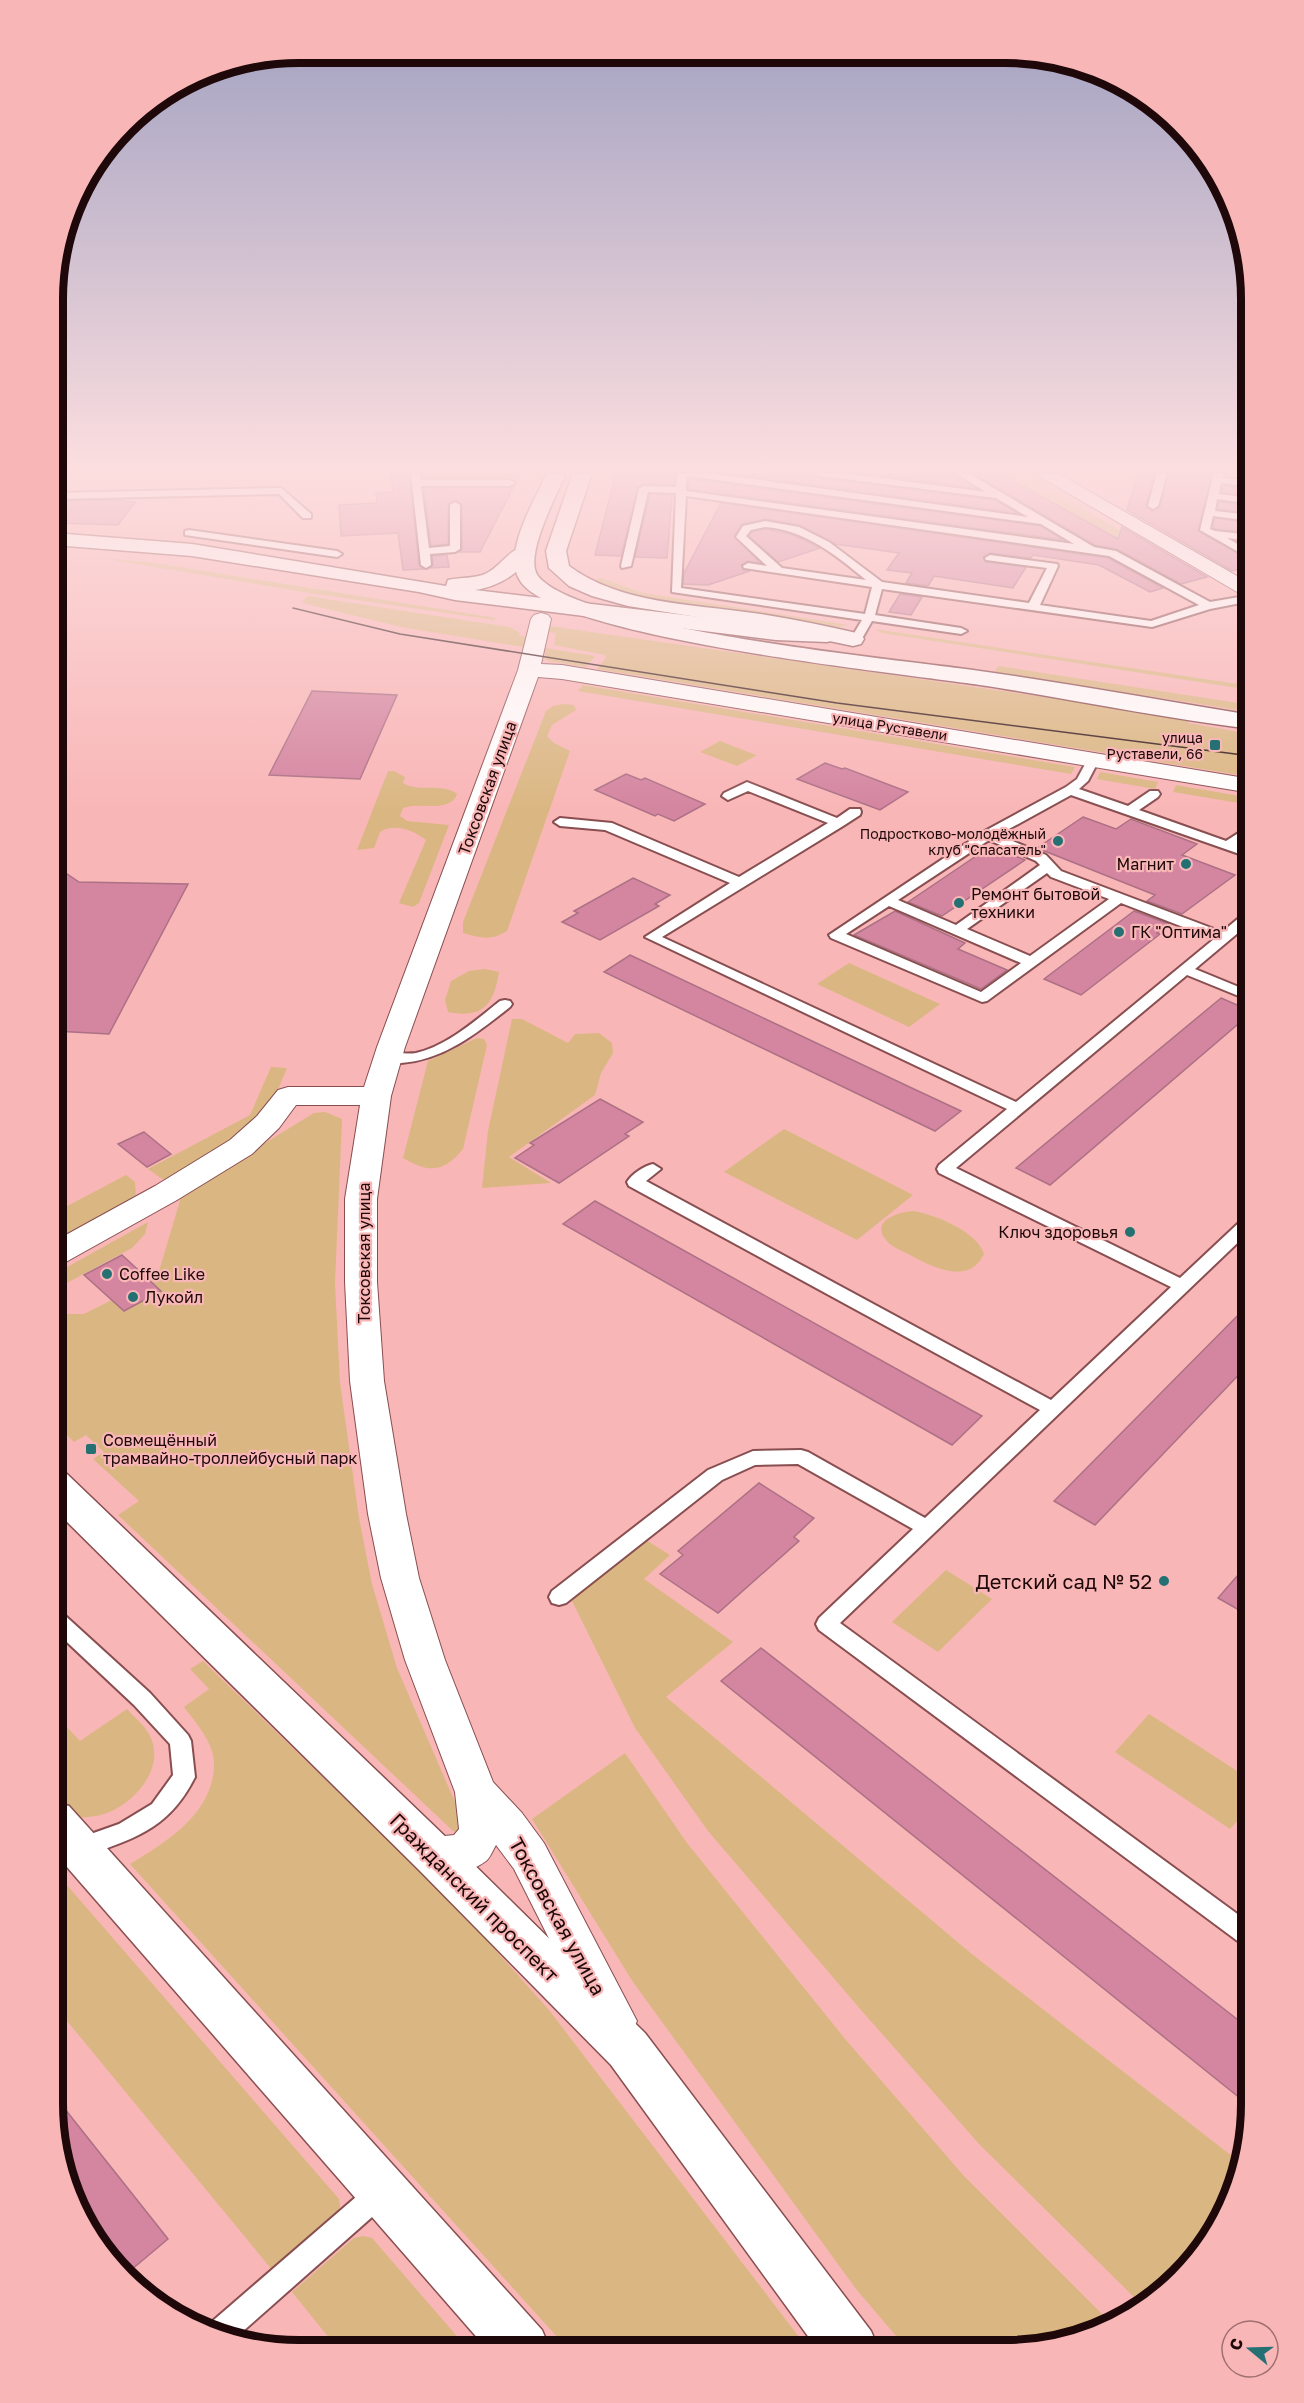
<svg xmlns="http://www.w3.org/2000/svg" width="1304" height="2403" viewBox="0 0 1304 2403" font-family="'Golos Text',sans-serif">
<rect width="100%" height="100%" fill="#f9b6b7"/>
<g fill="#dab782">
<polygon points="999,473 1023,473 1167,558 1158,561"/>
<polygon points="101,558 154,563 496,618 494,620 309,593"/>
<polygon points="601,578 643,593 849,625 837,627 637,596 592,581"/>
<polygon points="307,596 509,627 519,632 520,636 527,637 524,647 406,628 302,603"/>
<polygon points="549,626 1190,718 1188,723 1251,734 1251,777 597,669 606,658 605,655 554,645 556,633 548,632"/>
<polygon points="875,629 1251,686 1251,690 882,633"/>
<polygon points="545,648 595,656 586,667 549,661 545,659"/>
<polygon points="998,666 1251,705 1251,712 995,672"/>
<polygon points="583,685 1075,767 1071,774 578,691"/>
<path d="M564,704l10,1 2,5 -24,15 -5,11 7,7 16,8 -63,180c-16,10 -27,7 -44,2v-11l83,-211 7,-5z"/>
<polygon points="720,741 756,755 757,755 737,766 700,752"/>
<path d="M388,771h6l11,6 -2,6c16,10 39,-1 54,11 -7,20 -37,7 -54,14l-3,8 7,5 42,4 -30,78 -6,4 -14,-4 27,-63c-13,-10 -32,-17 -46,-8l-6,16 -17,2z"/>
<polygon points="1100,772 1158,782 1155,789 1097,779"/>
<polygon points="1176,785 1251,798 1251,805 1173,792"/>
<polygon points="849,963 940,1004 909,1027 817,984"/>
<path d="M485,969l14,3c-5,32 -16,47 -51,40l-3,-12 6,-19 18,-10z"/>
<polygon points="512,1019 522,1019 568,1043 575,1034 599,1033 612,1043 613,1053 601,1073 595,1095 509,1157 551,1183 482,1188 488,1131"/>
<path d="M477,1038l7,1 3,6 -24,104c-20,24 -34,24 -60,9l25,-97z"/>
<polygon points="271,1067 287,1068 274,1099 253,1125 178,1179 162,1179 148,1169 250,1115"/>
<polygon points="325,1112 342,1119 335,1283 340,1383 359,1518 372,1584 397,1668 464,1823 457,1832 453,1831 118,1515 139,1501 93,1459 104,1452 86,1435 74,1442 59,1427 53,1417 53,1314 84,1314 112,1300 124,1310 161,1291 150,1281 159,1271 182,1194 314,1113"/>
<polygon points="784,1129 913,1195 857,1240 724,1172"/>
<polygon points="126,1175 135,1182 136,1198 53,1241 54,1213"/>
<path d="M913,1211c21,3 65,21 71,43 -15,32 -52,13 -74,1 -7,-4 -19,-8 -24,-15 -16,-19 12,-28 27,-29z"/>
<polygon points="148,1222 145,1234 132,1248 63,1285 53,1288 53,1275"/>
<polygon points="646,1540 670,1555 644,1579 733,1642 666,1697 973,1955 1241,2163 1233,2198 1200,2254 1144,2307 979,2144 861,2010 708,1831 635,1728 570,1597"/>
<polygon points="946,1570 992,1599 938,1652 892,1622"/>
<path d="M203,1661l258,250 88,99 260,340 -241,-1 -438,-485c36,-22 83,-50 84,-99 1,-21 -18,-42 -30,-58l25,-18 -19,-20z"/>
<path d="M127,1709c7,8 17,16 22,25 18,32 -13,68 -42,79 -8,3 -19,4 -28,5l-26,-30v-76l27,29z"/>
<polygon points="1149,1714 1251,1780 1251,1805 1230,1829 1115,1752"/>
<polygon points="625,1753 687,1843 846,2040 964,2176 1112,2324 1085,2337 1005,2350 908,2350 856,2289 633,1982 532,1819"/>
<polygon points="53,1869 339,2199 340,2207 335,2217 273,2271 53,2004"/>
<polygon points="363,2236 372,2238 468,2349 338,2349 292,2292 354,2238"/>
</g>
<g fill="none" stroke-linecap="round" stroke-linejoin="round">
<polyline stroke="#d28083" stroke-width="5" points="1247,604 1251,607"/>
</g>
<g fill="#d485a0" stroke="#ac7185" stroke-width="1.5">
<polygon points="391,473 409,473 419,565 423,569 403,570 398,533 341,536 339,505 377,503 376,493 393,492"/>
<polygon points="421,473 520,473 516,481 510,478 423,478"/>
<polygon points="616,473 675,473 674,485 644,484 638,487 621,556 595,555"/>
<polygon points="729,473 813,473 820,478 995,500 1017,513"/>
<polygon points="864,473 953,473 976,488"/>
<polygon points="973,473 999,473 1118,539 1122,527 1207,577 1181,584 1117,549 1095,545"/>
<polygon points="1138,473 1155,473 1146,505 1152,511 1160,507 1169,473 1212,473 1198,531 1251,561 1251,566 1232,571 1127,510"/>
<polygon points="689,479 1040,526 1064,540 688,489"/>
<polygon points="514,486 480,552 459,552 462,549 462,505 456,500 448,505 448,544 431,546 424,488"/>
<polygon points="1223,486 1251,489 1251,496 1222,492"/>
<polygon points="650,494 672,495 667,558 635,557"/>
<polygon points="115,500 135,502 118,525 54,523 54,501"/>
<polygon points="1219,502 1251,506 1251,513 1218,509"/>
<polygon points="721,503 1108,558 1163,588 1150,592 1099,565 1033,555 1031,558 990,553 983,557 986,562 1026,567 1013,588 934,576 928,586 906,583 912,573 887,570 899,553 835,544 800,525 765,519 742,524 734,536 760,563 748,561 741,565 744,570 750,571 708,585 683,584 684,573"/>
<polygon points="1215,518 1251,523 1251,533 1216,529 1213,528"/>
<polygon points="765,529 793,535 820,548 778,562 749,536 752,532"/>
<polygon points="447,555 449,567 430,568 433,565 432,556"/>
<polygon points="900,594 922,597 911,615 889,612"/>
<polygon points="312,691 397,695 360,779 269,775"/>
<polygon points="825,763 842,769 845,768 908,792 880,810 797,779"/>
<polygon points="626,774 641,780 645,778 705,804 674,821 658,814 655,816 595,790"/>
<polygon points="1083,817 1116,829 1131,819 1197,844 1182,855 1235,875 1182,914 1147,901 1155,895 1037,848"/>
<polygon points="991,846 1025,860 942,916 908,902"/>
<polygon points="54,865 79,882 188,884 109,1034 54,1031"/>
<polygon points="633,878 670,895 655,904 659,906 600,940 562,922 578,913 574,911"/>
<polygon points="895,911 965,943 958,949 1007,970 981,989 854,935"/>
<polygon points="1134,911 1169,924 1157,933 1160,934 1081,995 1044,979"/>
<polygon points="630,955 916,1090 961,1111 935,1131 604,972"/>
<polygon points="1221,998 1251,1011 1251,1013 1050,1185 1016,1168"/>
<polygon points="600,1099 643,1122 625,1134 629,1136 559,1183 515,1158 534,1145 530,1143"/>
<polygon points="144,1132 171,1154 147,1167 118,1144"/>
<polygon points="595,1201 929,1387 982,1416 952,1445 563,1224"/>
<polygon points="122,1255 161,1291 124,1311 84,1275"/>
<polygon points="1251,1302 1251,1362 1095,1525 1054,1501"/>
<polygon points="759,1483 814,1518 794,1537 799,1541 718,1613 660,1574 683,1555 678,1551"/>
<polygon points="1251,1560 1251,1617 1218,1598"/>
<polygon points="761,1648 1251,2030 1251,2107 721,1681"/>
<polygon points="53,2094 168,2239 125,2275 94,2241 66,2184"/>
</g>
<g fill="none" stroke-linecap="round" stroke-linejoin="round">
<defs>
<g id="lane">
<polygon points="411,473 419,473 421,480 510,480 515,483 510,486 421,486 429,548 450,546 450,505 455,502 460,505 460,549 455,552 430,554 431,565 426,568 421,565"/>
<path d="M677,473h33l318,44 -32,-19 -176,-22 -5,-3h29l142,19 -31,-19h13l126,74 22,4 94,51 41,-7v6l-41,8 -58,18 -270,-38 -7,26 86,13 6,3 -6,3 -89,-13 -12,21 -4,1 -6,-3 12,-20 -190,-28 4,-99 -28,-1 -17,74 -9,2 -1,-2 18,-77 5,-3 32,1zM687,476l354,48 33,20 -388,-53zM686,496l423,60 90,49 -48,16 -111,-16 18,-39 -1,-2 -67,-9 -5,3 1,2 61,8 -18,35 -147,-21 -53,-40 -30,-15 -34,-6 -22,5 -7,11 31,29 -19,-3 -5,3 1,2 128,19 -7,27 -184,-26zM765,527c40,3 71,28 101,53l-84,-12 -36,-32 5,-6z"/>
<polygon points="1157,473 1167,473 1158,506 1153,509 1148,506"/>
<polygon points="1214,473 1224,473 1223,478 1251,481 1251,487 1221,483 1219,494 1251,498 1251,504 1217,499 1215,511 1251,515 1251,521 1213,516 1210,529 1215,531 1251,535 1251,541 1227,538 1251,552 1251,559 1200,530"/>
<polygon points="281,488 311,514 311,518 303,518 279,494 54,499 54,493"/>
<polygon points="189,530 337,551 342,554 337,557 185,535 185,531"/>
<path d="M1093,756l6,4 -11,21 -9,8 49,17 22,-15h8l2,3 -2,3 -19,13 87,31 25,-16v10l-13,10 13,5v8l-180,-63 -73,40 48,20 15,16 161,61 24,-20 5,-1v11l-56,47 56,23v9l-64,-26 -231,193 224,110 65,-61 6,-1v14l-411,393 411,301v25l-8,-4 -424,-315 -3,-6 3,-6 94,-89 -115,-65 -43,1 -33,15 -156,123 -7,2 -7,-2 -3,-6 3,-6 156,-121 45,-19 48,-1 7,2 117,66 115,-108 -411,-224 -2,-4c5,-8 17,-16 26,-18l8,5 -15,12 405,219 120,-113 -232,-114 -2,-4 2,-4 68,-56 -362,-172 85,-54 -125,-53 -45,-4 -6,-4 6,-4 52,5 127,54 89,-54 -80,-32 -20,9 -6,-4 2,-3 23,-11 90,36 13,-9h10l1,3 -1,3 -17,11 -181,111 354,165 198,-163 -93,-36 -134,98 -5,1 -151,-64 -2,-3 154,-103 83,-45 11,-8 12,-22zM989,840l47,21 4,4 -84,60 -58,-25zM1047,873l4,4 58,22 -79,57 -63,-27zM889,906l132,57 -40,29 -135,-58z"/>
<path d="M505,1000l5,1 2,3 -2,3c-33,26 -66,53 -109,56 -8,0 -16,2 -22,-4 9,-9 25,-4 37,-6 31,-7 60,-33 84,-52z"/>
<path d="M53,1609l7,2 90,82 38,42 3,6 4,36c-27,54 -63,62 -116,81l-8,-3 -3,-7 3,-7 48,-17 33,-20 21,-29 -3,-31 -36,-39 -81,-76z"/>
<polygon points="380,2180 389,2184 393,2193 389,2202 233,2340 206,2332 208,2325 371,2184"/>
</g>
<g id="street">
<polygon points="1034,473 1057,473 1251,584 1251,598 1244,596"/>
<path d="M541,613l7,2 3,4 -10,45 21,1 689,114v14l-689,-114 -24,-2 -133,370 -14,49 -14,103v83l7,99 22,133 13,64 26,82 48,122 29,31 22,30 93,178 -7,15 -16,7 -16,-7 -84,-167 -18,-24c-3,5 -6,13 -10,16 -18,14 -47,15 -66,8l-7,-13 7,-13 15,-6 19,-2 5,-6 -4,-37 -50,-132 -24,-82 -13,-64 -18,-133 -5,-99v-83l15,-94h-64l-17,23 -27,26 -75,46 -113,63 -11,3v-24l102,-56 75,-46 27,-24 21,-26 10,-3h76l13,-40 141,-377 13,-51 3,-4z"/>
</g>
<g id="secondary">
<path d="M54,533l138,11 254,42 2,-6c13,-3 27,-1 39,-7 16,-8 25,-30 44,-25l3,4c-14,21 -34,34 -59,38l301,36 51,2 8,2 3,5 -3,5 -8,2 -51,-2 -321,-40 -36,-8 -227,-36 -138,-11z"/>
<polygon points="53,1470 67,1474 451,1842 645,2033 871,2331 879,2350 818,2350 611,2065 419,1870 53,1508"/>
<polygon points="53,1801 69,1806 542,2330 550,2349 487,2349 53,1851"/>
</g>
<g id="primary">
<path d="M547,473h19c-8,20 -43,83 -28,103 42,53 358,83 435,94 93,13 186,30 278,45v14c-88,-11 -176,-29 -264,-43 -76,-12 -436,-47 -468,-107 -16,-28 16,-79 28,-106z"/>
<path d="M573,473h19l-26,78 3,15c51,38 123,38 184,47 36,5 73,13 108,21l3,5 -3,5 -8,2 -80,-17 -145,-23 -36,-10 -23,-10 -20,-18 -3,-17z"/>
</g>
</defs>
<use href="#lane" stroke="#884e50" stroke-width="4"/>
<use href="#street" stroke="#884e50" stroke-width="2"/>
<use href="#secondary" stroke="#884e50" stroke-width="3"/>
<use href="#primary" stroke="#884e50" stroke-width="3"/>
<use href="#lane" fill="#fff" fill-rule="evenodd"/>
<use href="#street" fill="#fff" fill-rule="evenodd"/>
<use href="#secondary" fill="#fff" fill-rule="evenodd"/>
<use href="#primary" fill="#fff" fill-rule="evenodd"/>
<polyline stroke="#341a1b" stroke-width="1.5" points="293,608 400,634 837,703 1251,756"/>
</g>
<linearGradient id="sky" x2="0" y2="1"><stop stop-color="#9f9fc0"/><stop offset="0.58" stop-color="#fcdedf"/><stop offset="1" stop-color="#fcdedf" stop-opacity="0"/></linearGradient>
<rect width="1304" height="810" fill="url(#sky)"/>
<g fill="#257073" stroke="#f9b6b7" stroke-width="2">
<rect x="1209" y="739" width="12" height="12" rx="3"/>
<circle cx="1058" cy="841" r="6"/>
<circle cx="1186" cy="864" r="6"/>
<circle cx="959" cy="903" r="6"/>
<circle cx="1119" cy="932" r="6"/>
<circle cx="1130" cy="1232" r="6"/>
<circle cx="107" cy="1274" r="6"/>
<circle cx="133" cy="1297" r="6"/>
<rect x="85" y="1443" width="12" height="12" rx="3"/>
<circle cx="1164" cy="1581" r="6"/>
</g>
<g text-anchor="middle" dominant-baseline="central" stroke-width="4.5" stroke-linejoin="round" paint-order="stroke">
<g font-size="14" fill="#1e0809" stroke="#f9b6b7">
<text transform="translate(890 726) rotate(9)">улица Руставели</text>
</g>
<g font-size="14" fill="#1e0809" stroke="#f9b6b7" text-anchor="end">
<text x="1203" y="737">улица<tspan x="1203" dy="16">Руставели, 66</tspan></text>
<text x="1046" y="833">Подростково-молодёжный<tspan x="1046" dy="16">клуб "Спасатель"</tspan></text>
</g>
<g font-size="16" fill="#1e0809" stroke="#f9b6b7">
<text transform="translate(487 788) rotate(-70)">Токсовская улица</text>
<text transform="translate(364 1253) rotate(-90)">Токсовская улица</text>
</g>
<g font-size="16" fill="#1e0809" stroke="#f9b6b7" text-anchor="start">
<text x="1174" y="864" text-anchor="end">Магнит</text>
<text x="971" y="894">Ремонт бытовой<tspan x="971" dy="18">техники</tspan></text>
<text x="1131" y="932">ГК "Оптима"</text>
<text x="1118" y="1232" text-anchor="end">Ключ здоровья</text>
<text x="119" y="1274">Coffee Like</text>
<text x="145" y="1297">Лукойл</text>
<text x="103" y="1440">Совмещённый<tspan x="103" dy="18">трамвайно-троллейбусный парк</tspan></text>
</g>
<g font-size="20" fill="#1e0809" stroke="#f9b6b7" text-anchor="end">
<text x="1152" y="1581">Детский сад № 52</text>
</g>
<g font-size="20" fill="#1e0809" stroke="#f9b6b7">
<text transform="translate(475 1897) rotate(45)">Гражданский проспект</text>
<text transform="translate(558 1916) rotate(61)">Токсовская улица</text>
</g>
</g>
<path d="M0 0H1304V2403H0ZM299 63H1005A236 236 0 0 1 1241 299V2104A236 236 0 0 1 1005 2340H299A236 236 0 0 1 63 2104V299A236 236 0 0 1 299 63Z" fill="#f9b6b7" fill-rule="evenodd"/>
<path fill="none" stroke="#1e0809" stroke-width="8" d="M299 63H1005A236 236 0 0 1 1241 299V2104A236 236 0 0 1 1005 2340H299A236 236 0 0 1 63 2104V299A236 236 0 0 1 299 63Z"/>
<g transform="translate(1250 2349) rotate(289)"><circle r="28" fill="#f9b6b7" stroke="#a17071" stroke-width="1.5"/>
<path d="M0-4.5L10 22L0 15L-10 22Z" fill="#257073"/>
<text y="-9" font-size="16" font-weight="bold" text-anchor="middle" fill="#1e0809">С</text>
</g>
</svg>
